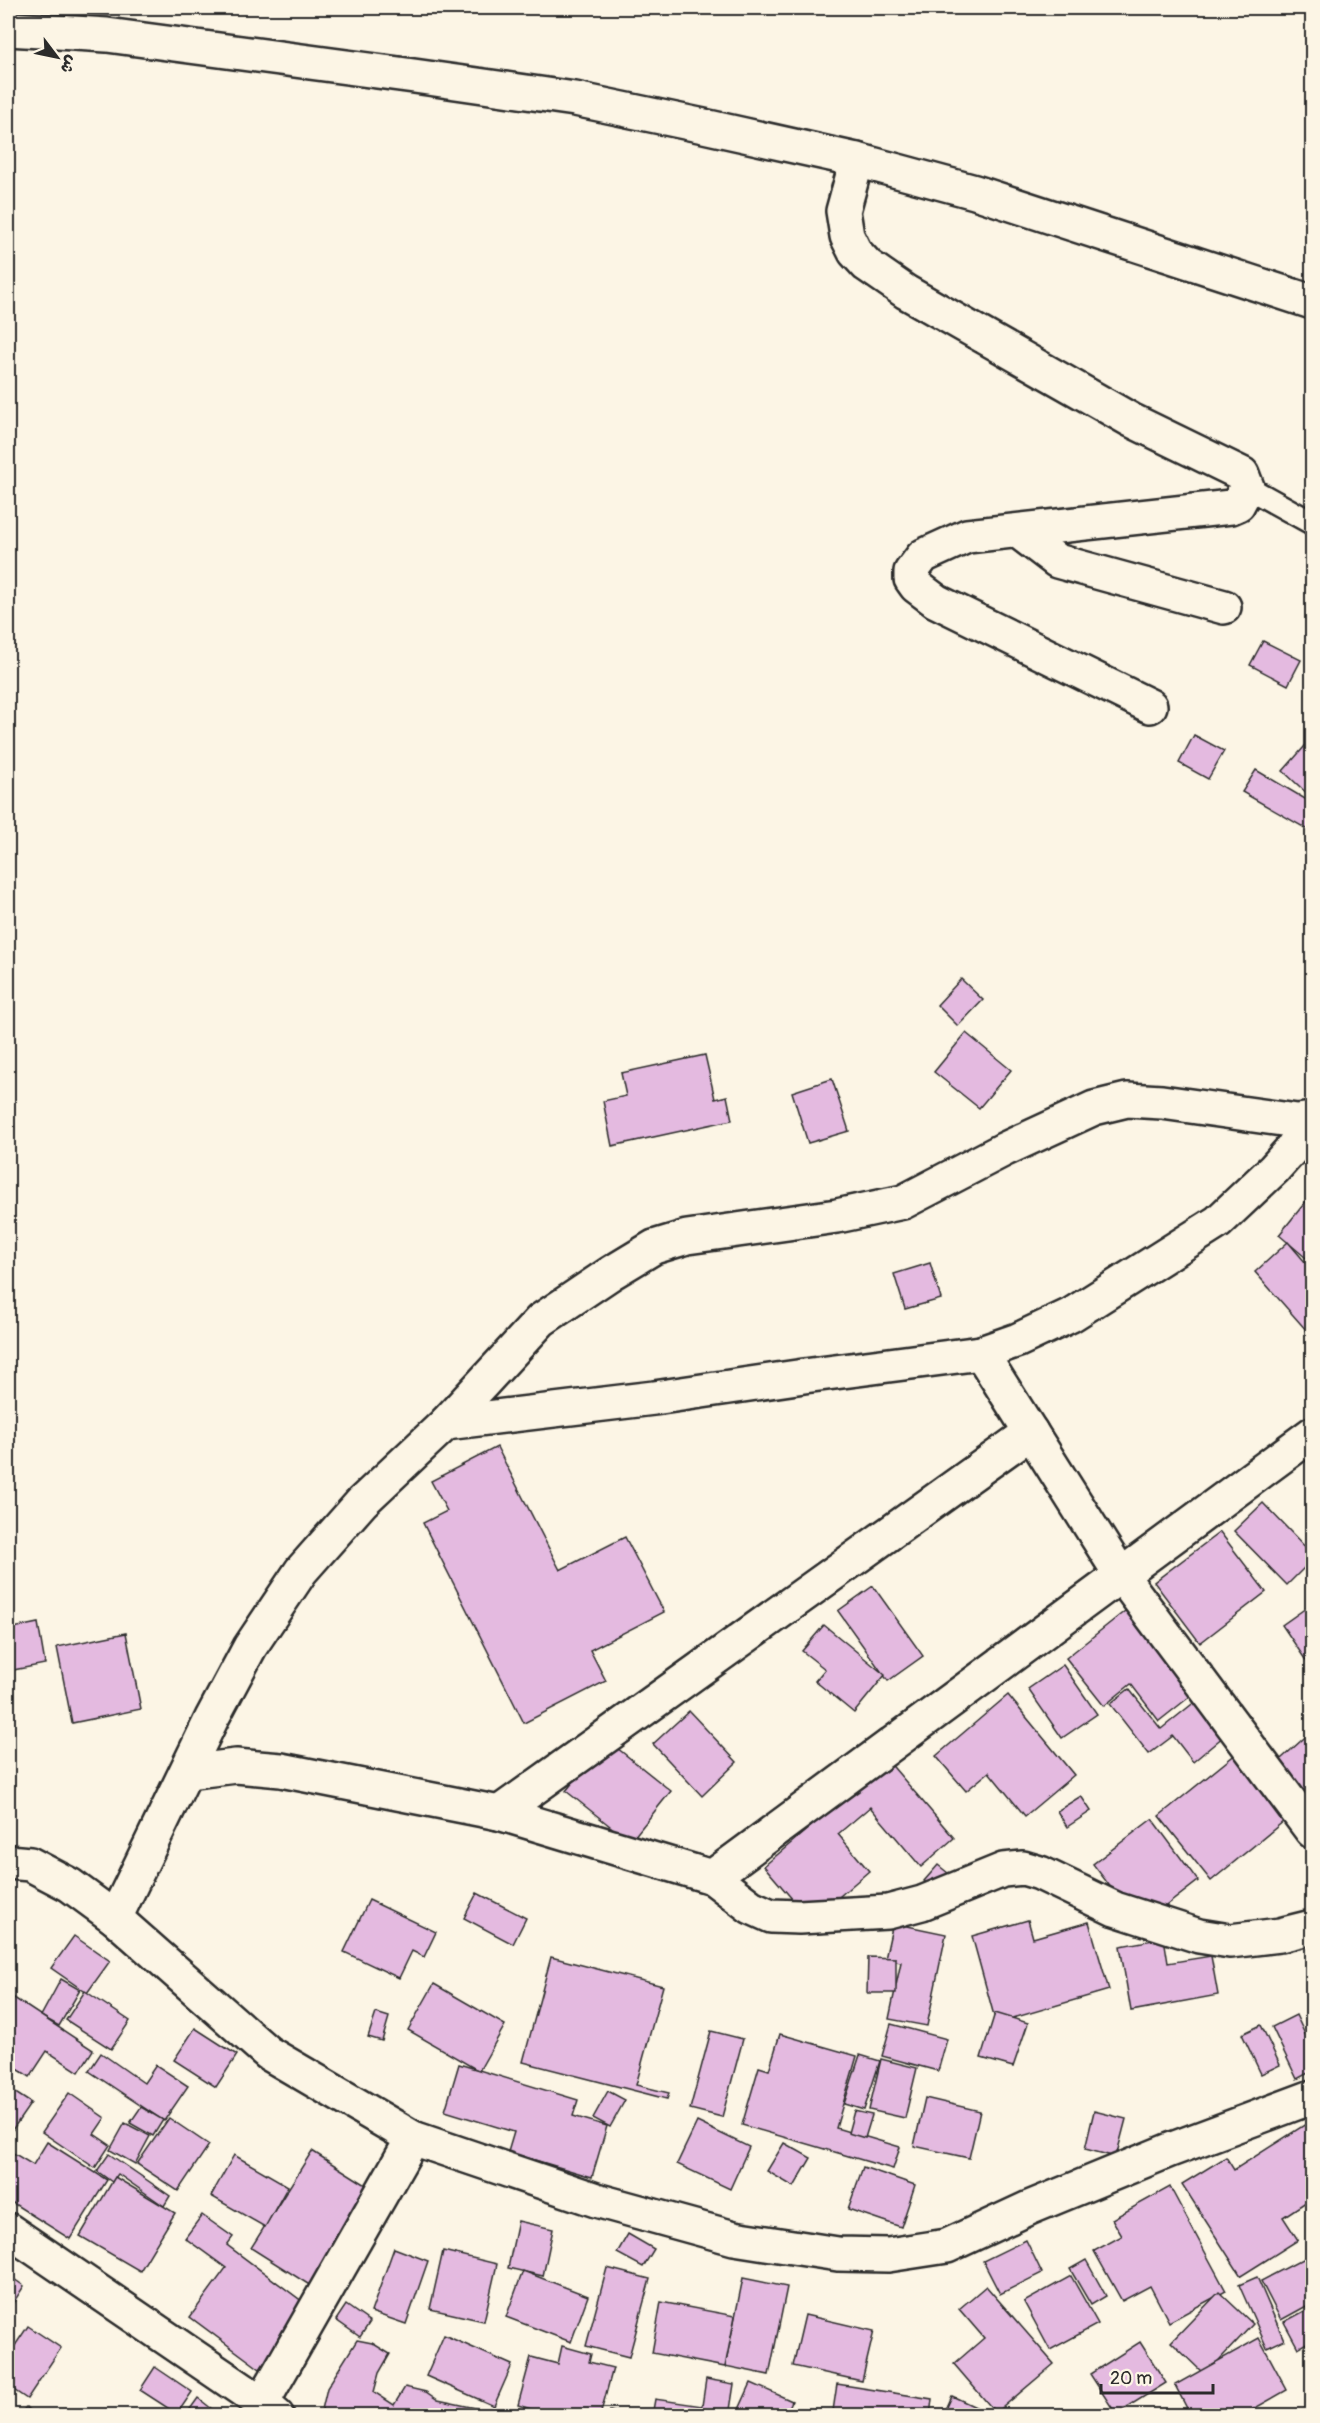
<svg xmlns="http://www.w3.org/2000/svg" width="1320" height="2423" viewBox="0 0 1320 2423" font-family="Pangolin,'Playpen Sans Arabic',sans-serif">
<rect width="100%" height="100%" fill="#fcf5e5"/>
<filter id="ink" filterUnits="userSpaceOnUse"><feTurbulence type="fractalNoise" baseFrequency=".0167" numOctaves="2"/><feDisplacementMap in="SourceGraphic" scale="12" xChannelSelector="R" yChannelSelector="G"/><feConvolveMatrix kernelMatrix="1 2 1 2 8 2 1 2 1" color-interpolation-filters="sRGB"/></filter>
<g filter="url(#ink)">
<g fill="#e4bae0" stroke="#2b2b2b" stroke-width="1.5">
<polygon points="1263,641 1301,660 1288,685 1250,665"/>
<polygon points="1194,735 1224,751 1208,779 1179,763"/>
<polygon points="1312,738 1312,798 1283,771"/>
<polygon points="1256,770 1312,803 1312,832 1242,792"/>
<polygon points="961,979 983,1000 958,1026 937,1005"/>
<polygon points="966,1033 1011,1070 979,1108 934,1072"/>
<polygon points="705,1055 715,1099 727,1096 732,1120 612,1146 603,1101 626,1096 621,1073"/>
<polygon points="832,1079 849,1131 808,1143 792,1092"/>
<polygon points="1312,1194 1312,1263 1279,1235"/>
<polygon points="1288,1242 1312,1270 1312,1326 1307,1331 1255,1272"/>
<polygon points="930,1263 941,1299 905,1309 894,1274"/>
<polygon points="497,1447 560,1570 625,1537 664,1612 590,1650 606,1681 524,1723 423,1523 447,1511 431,1481"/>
<polygon points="1263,1503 1312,1554 1312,1560 1287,1585 1234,1531"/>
<polygon points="1220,1532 1266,1592 1200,1643 1154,1582"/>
<polygon points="873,1586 923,1656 888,1681 838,1611"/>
<polygon points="1130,1607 1197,1691 1159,1721 1131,1684 1104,1706 1066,1658"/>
<polygon points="1306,1608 1312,1617 1311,1668 1282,1625"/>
<polygon points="38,1623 45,1664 8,1671 8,1629"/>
<polygon points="824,1625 885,1675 854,1713 815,1681 825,1669 802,1651"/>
<polygon points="126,1633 141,1709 72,1723 57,1647"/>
<polygon points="1063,1665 1097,1714 1062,1738 1028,1689"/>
<polygon points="1129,1689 1161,1729 1196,1701 1224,1736 1193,1762 1173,1736 1149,1754 1110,1704"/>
<polygon points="1008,1695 1074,1775 1025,1816 989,1772 966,1791 936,1756"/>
<polygon points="689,1711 737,1762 702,1796 653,1744"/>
<polygon points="1312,1731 1312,1813 1272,1767"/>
<polygon points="607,1740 671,1791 630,1842 566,1791"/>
<polygon points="1237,1753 1289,1817 1211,1881 1159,1816"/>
<polygon points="888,1761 954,1838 921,1867 870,1807 838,1834 869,1871 811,1921 764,1866"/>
<polygon points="1081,1796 1091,1811 1067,1827 1057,1811"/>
<polygon points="1152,1819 1198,1881 1140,1926 1093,1864"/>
<polygon points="938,1865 963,1885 949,1902 924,1881"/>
<polygon points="477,1893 526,1918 513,1944 464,1918"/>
<polygon points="369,1900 436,1932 424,1957 412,1951 399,1978 344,1952"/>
<polygon points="1028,1920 1033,1938 1089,1922 1109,1990 996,2023 972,1936"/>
<polygon points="893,1923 946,1934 927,2026 889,2019 901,1962 885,1959"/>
<polygon points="74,1936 110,1961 87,1993 51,1968"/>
<polygon points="1164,1938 1168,1963 1211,1956 1218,1995 1131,2011 1120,1946"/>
<polygon points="551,1957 663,1986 636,2085 669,2093 667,2099 523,2062"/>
<polygon points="868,1957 896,1958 896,1993 867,1993"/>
<polygon points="61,1979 80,1990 59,2026 41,2016"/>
<polygon points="434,1984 505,2025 479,2071 408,2030"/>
<polygon points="85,1991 130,2021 111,2049 66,2020"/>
<polygon points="8,1994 93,2050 79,2072 47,2051 30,2077 8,2063"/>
<polygon points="376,2013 389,2017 382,2041 368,2037"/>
<polygon points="995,2013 1028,2023 1013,2067 981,2058"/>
<polygon points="1296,2015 1312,2049 1312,2071 1297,2079 1272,2027"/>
<polygon points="891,2024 947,2039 938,2071 882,2056"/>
<polygon points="1261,2025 1280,2065 1261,2074 1242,2034"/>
<polygon points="195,2028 237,2055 216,2087 174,2060"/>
<polygon points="711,2031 743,2039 722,2117 690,2109"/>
<polygon points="780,2034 857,2056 836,2128 900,2147 893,2169 742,2125 759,2067 769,2070"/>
<polygon points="101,2053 144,2083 156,2065 188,2086 164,2121 89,2071"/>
<polygon points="860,2055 880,2061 864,2110 844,2104"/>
<polygon points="881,2059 917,2068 905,2118 869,2110"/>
<polygon points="459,2064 578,2100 573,2116 607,2126 592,2177 508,2152 514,2132 445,2111"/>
<polygon points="608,2091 625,2100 610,2127 593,2118"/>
<polygon points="14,2092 31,2103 8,2136 8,2101"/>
<polygon points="69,2093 105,2118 94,2134 110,2145 95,2168 42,2132"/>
<polygon points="925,2098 980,2111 969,2158 914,2146"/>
<polygon points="141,2107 163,2120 153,2136 130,2123"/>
<polygon points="854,2111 872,2115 865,2138 848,2133"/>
<polygon points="1094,2111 1126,2119 1116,2157 1085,2149"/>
<polygon points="169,2118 209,2145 178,2191 137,2164"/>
<polygon points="697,2122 749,2147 730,2189 677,2164"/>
<polygon points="1309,2122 1312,2128 1312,2198 1283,2217 1298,2240 1241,2276 1182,2184 1226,2157 1234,2170"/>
<polygon points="125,2123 150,2136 135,2164 110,2150"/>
<polygon points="47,2142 107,2180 70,2239 8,2200 8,2155 10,2151 33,2165"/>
<polygon points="784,2143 811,2158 794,2187 767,2171"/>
<polygon points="312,2151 390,2200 311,2286 251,2248"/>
<polygon points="109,2154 170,2196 164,2206 118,2174 112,2182 97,2171"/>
<polygon points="234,2155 288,2186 265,2227 211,2196"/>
<polygon points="863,2167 915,2185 901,2227 848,2209"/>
<polygon points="115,2177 175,2213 140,2271 80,2236"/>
<polygon points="1170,2187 1226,2291 1169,2322 1150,2286 1122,2301 1094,2251 1122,2236 1112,2219"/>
<polygon points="202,2215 233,2237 227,2245 307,2305 260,2369 190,2317 226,2268 185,2238"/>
<polygon points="518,2221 553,2229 543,2276 508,2268"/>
<polygon points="628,2234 654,2249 643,2267 617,2253"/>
<polygon points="1026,2240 1042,2273 1000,2294 983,2261"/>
<polygon points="394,2248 428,2261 406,2324 371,2312"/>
<polygon points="443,2251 497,2264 484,2321 430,2309"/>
<polygon points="1305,2258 1312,2273 1312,2303 1281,2320 1261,2281"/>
<polygon points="1086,2260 1106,2296 1091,2305 1070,2269"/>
<polygon points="607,2268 650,2279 629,2357 586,2346"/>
<polygon points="523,2271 588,2296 571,2342 506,2317"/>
<polygon points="8,2275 24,2286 8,2311"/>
<polygon points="1071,2276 1098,2324 1050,2350 1024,2302"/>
<polygon points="1257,2277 1284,2340 1267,2348 1239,2285"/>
<polygon points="743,2278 787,2287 769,2375 725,2366"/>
<polygon points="986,2286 1054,2364 996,2413 954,2364 984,2338 959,2309"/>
<polygon points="1219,2292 1253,2324 1205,2375 1171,2342"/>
<polygon points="661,2302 735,2316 725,2367 652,2353"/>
<polygon points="346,2305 370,2322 360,2337 336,2320"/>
<polygon points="1312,2307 1312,2340 1298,2348 1284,2322"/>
<polygon points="805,2315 874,2331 862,2381 793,2366"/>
<polygon points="28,2326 61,2348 27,2399 8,2386 8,2356"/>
<polygon points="444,2335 512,2365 494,2406 426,2376"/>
<polygon points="1259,2338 1287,2390 1241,2416 1191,2416 1175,2385"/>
<polygon points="357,2340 372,2343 390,2354 379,2373 374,2392 394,2405 405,2387 426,2392 438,2400 513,2416 323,2416 321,2414 327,2388"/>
<polygon points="1140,2342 1166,2383 1116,2414 1090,2374"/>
<polygon points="562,2346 591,2354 589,2362 613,2368 600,2416 553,2416 518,2405 531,2357 558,2364"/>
<polygon points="155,2367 192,2392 177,2414 140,2390"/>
<polygon points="706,2379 734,2384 729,2416 652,2416 655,2399 702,2406"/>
<polygon points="751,2383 792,2401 785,2416 736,2416"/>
<polygon points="837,2384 932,2399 930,2416 861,2416 833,2411"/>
<polygon points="952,2396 995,2416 943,2416"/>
<polygon points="198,2398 217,2413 216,2416 192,2416 188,2412"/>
<polygon points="26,2407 35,2416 18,2416"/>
<polygon points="610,2411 630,2416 609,2416"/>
</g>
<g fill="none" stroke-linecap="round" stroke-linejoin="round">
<defs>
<polyline id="service" points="1247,487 1312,523"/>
<g id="minor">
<polyline points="857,160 843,211 847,236 855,252 867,265 906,292 1131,420 1242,474 1247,487 1238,504 1231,507 967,536 923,556 911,572 911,579 916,586 936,601 1150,706"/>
<polyline points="1019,532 1057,561 1224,607"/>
<polyline points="981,1353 1121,1575 1312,1831"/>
<polyline points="446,1423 654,1398 804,1376 981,1353 1018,1340 1071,1315 1218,1222 1274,1169 1291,1150 1311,1120"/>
<polyline points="187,1772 236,1766 281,1770 499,1813 712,1877 751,1907 771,1916 799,1917 888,1912 922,1903 1003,1870 1023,1868 1040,1873 1115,1909 1199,1936 1230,1941 1280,1935 1312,1927"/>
<polyline points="499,1813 1031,1432"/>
<polyline points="8,1862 30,1864 70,1885 115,1918 268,2053 413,2138 596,2200 734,2238 838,2254 888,2255 947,2246 1029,2208 1170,2150 1312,2097"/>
<polyline points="712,1877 1312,1434"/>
<polyline points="115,1918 212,1718 250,1647 301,1571 362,1502 446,1423 541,1320 611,1273 654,1247 687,1237 837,1216 903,1202 1005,1149 1094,1108 1127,1100 1162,1102 1297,1121 1312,1119"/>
<polyline points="8,2230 262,2403 277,2416"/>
<polyline points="262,2403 413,2138"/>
</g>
<polyline id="tertiary" points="8,29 107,35 414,76 575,99 704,126 857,160 975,192 1312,302"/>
</defs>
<use href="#service" stroke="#2b2b2b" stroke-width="27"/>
<use href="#minor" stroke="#2b2b2b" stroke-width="38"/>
<use href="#tertiary" stroke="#2b2b2b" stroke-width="38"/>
<use href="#service" stroke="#fcf5e5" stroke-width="22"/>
<use href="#minor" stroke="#fcf5e5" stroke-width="33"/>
<use href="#tertiary" stroke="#fcf5e5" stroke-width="33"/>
</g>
</g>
<rect width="1320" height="2423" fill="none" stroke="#fcf5e5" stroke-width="30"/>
<rect x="15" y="15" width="1290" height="2393" fill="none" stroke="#2b2b2b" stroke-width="2" filter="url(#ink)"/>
<g transform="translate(57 57) rotate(122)" stroke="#fcf5e5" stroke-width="4.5" paint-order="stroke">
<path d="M0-4.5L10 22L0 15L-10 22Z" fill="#2b2b2b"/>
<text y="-9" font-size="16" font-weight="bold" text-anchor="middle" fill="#2b2b2b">ش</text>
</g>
<path d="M1101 2384v9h112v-9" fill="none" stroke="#2b2b2b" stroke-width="3"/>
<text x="1110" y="2384" font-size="18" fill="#2b2b2b" stroke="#fcf5e5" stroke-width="4.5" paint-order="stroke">20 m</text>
</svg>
